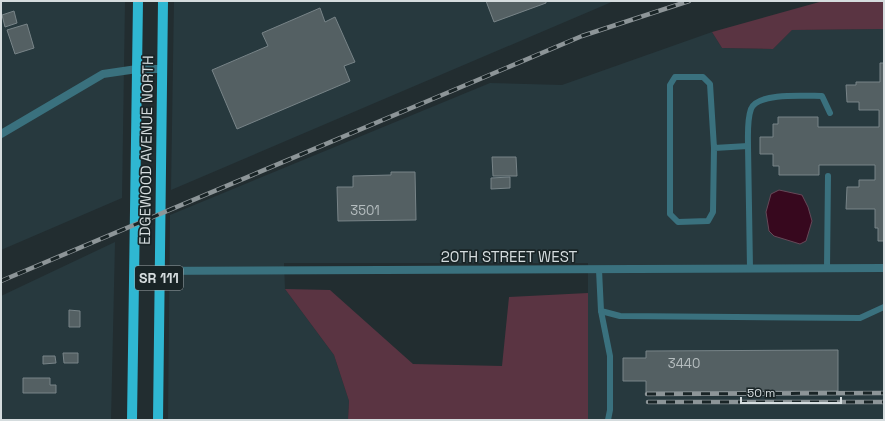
<svg xmlns="http://www.w3.org/2000/svg" width="885" height="421" viewBox="0 0 885 421" font-family="'Space Grotesk',sans-serif">
<rect width="100%" height="100%" fill="#222d30"/>
<g fill="#27393e">
<polygon points="1,1 125,1 122,198 1,250"/>
<polygon points="174,1 614,1 171,190"/>
<polygon points="884,29 884,420 588,420 588,263 284,263 285,289 334,355 349,401 348,420 168,420 170,215 490,83 562,85 712,32 722,48 773,49 792,30"/>
<polygon points="115,242 111,420 1,420 1,296"/>
</g>
<g fill="#5a3442">
<polygon points="823,1 884,1 884,29 792,30 773,49 722,48 712,32"/>
<polygon points="285,289 330,290 413,364 502,366 509,297 588,293 588,420 348,420 349,401 334,355"/>
</g>
<polygon fill="#37081e" stroke="#664858" points="779,190 802,195 808,207 812,221 806,241 800,244 774,236 769,231 766,212 771,194"/>
<g fill="#546063" stroke="#788488">
<polygon points="486,1 546,1 546,3 494,22"/>
<polygon points="320,8 325,22 335,17 355,62 344,66 350,81 237,129 212,70 268,46 262,33"/>
<polygon points="14,11 17,23 5,27 2,15"/>
<polygon points="27,24 34,48 15,54 7,30"/>
<polygon points="880,63 884,63 884,241 878,241 878,228 875,228 875,209 846,209 847,187 859,187 859,180 875,180 875,165 819,165 819,175 779,175 779,166 773,166 773,154 760,154 760,137 773,137 773,124 778,124 778,117 818,117 818,127 879,127 879,110 859,110 859,102 847,102 846,85 856,85 856,82 880,82"/>
<polygon points="492,157 516,157 517,176 493,176"/>
<polygon points="391,172 415,172 416,220 338,221 337,187 353,187 353,176 391,175"/>
<polygon points="510,177 510,188 491,189 491,178"/>
<polygon points="69,310 80,311 80,327 69,327"/>
<polygon points="838,350 838,391 646,392 646,381 623,381 623,358 646,358 646,351"/>
<polygon points="63,353 78,353 78,363 64,363"/>
<polygon points="43,356 55,356 56,363 43,364"/>
<polygon points="23,378 50,378 50,385 56,385 56,393 23,393"/>
</g>
<g fill="none" stroke-linecap="round" stroke-linejoin="round">
<g stroke="#3a717e" stroke-width="6">
<path d="M748,146c0,-12 -1,-26 3,-37 6,-17 56,-13 71,-13l8,17"/>
<polyline points="714,148 710,84 703,77 675,77 670,85 670,214 678,222 708,221 713,212 714,148 748,146 750,268"/>
<polyline points="827,268 828,176"/>
<polyline points="599,270 601,311 620,316 860,318 884,307"/>
<polyline points="601,311 610,356 610,410 608,420"/>
</g>
<g stroke="#3a717e" stroke-width="8">
<polyline points="1,134 103,74 137,69 163,69"/>
<polyline points="134,271 884,268"/>
</g>
<g stroke="#2fb7d2" stroke-width="10">
<polyline points="132,420 138,1"/>
<path d="M158,420c1,-140 4,-279 5,-419"/>
</g>
<defs>
<g id="rail">
<polyline points="1,281 582,36 689,1"/>
<polyline points="647,394 884,393"/>
<polyline points="648,402 884,402"/>
</g>
</defs>
<use href="#rail" stroke="#8d9598" stroke-width="4.5"/>
<use href="#rail" stroke="#192426" stroke-width="3" stroke-dasharray="9" stroke-linecap="butt"/>
</g>
<g text-anchor="middle" dominant-baseline="central" stroke-width="3.5" stroke-linejoin="round" paint-order="stroke">
<g font-size="13" fill="#b5bdbf">
<text x="365" y="210">3501</text>
<text x="684" y="363">3440</text>
</g>
<rect fill="#192426" stroke="#9da5a7" stroke-width="1" x="135" y="266" width="48" height="24" rx="3"/>
<g font-size="14" font-weight="bold" fill="#d5dcde">
<text x="159" y="278">SR 111</text>
</g>
<g font-size="15" fill="#d5dcde" stroke="#192426">
<text transform="translate(146 150) rotate(-89)">EDGEWOOD AVENUE NORTH</text>
<text x="509" y="256">20TH STREET WEST</text>
</g>
</g>
<rect width="885" height="421" fill="none" stroke="#d5dcde" stroke-width="4"/>
<path d="M741 397v6h100v-6" fill="none" stroke="#d5dcde" stroke-width="2"/>
<text x="747" y="397" font-size="12" fill="#d5dcde" stroke="#192426" stroke-width="3" paint-order="stroke">50 m</text>
</svg>
